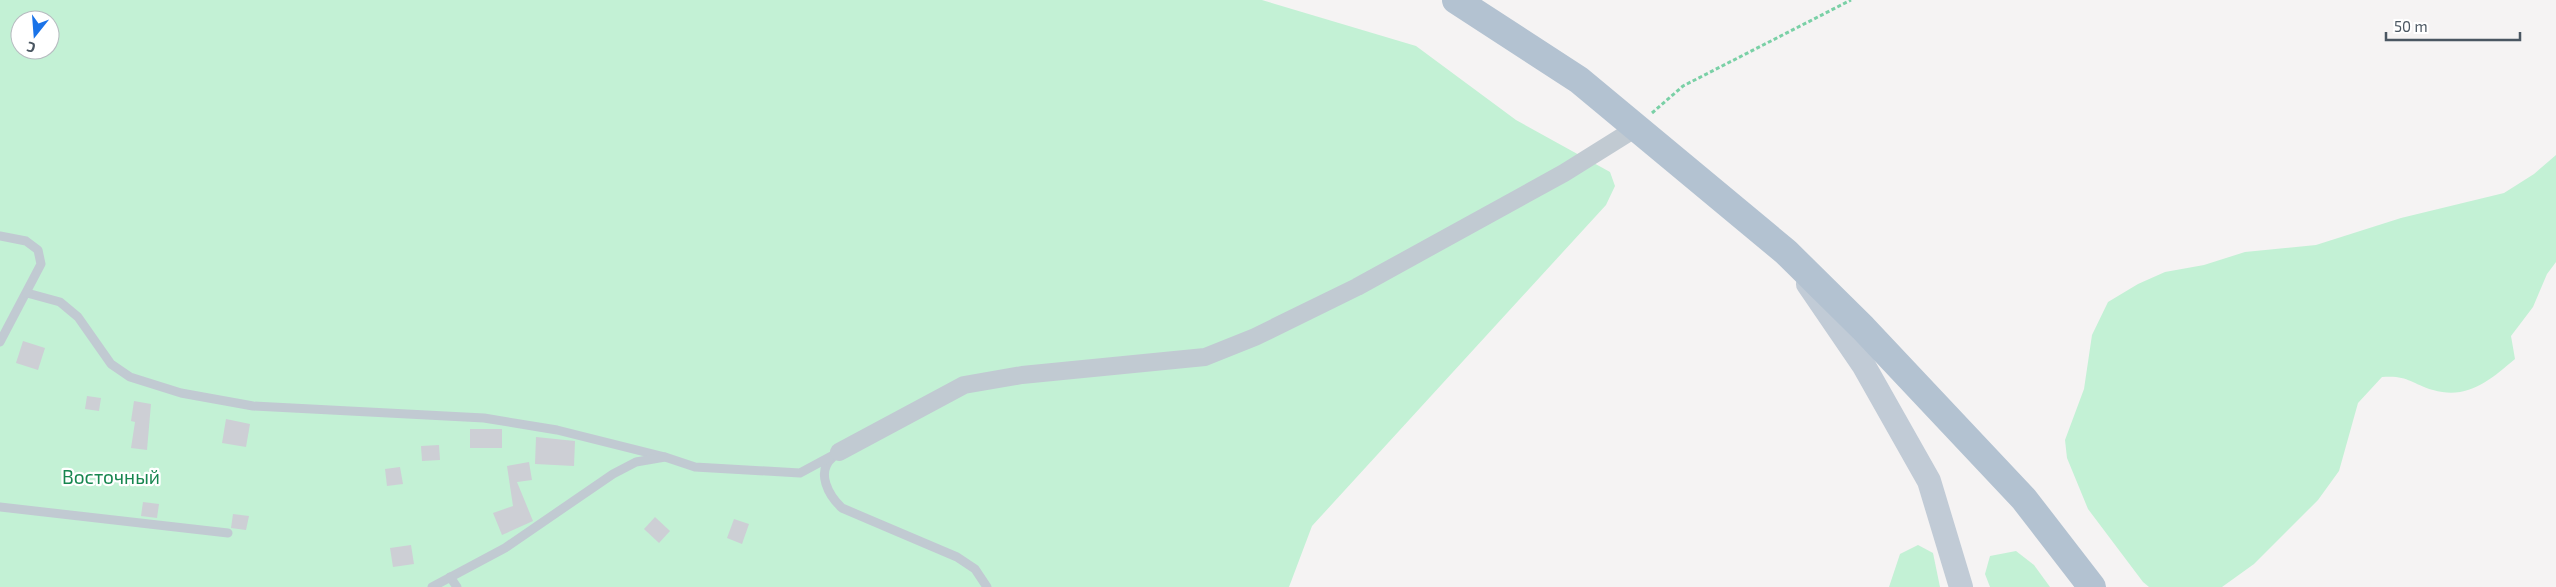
<svg xmlns="http://www.w3.org/2000/svg" width="2556" height="587" viewBox="0 0 2556 587" font-family="'Exo 2',sans-serif">
<rect width="100%" height="100%" fill="#f5f3f3"/>
<g fill="#c3f1d5" fill-rule="evenodd">
<path d="M0,0h1262l154,46 100,74 94,52 5,14 -9,19 -294,321 -23,61h-1289zM20,20h30v30h-30z"/>
<path d="M2556,155v107l-9,12 -14,33 -22,29 4,23c-25,21 -47,41 -82,31 -23,-7 -25,-15 -51,-13l-24,26 -19,68 -21,29 -64,64 -32,23h-73l-6,-5 -55,-73 -21,-51 -2,-18 19,-51 8,-54 16,-33 30,-18 27,-12 39,-7 41,-13 71,-7 85,-27 103,-25 30,-19z"/>
<polygon points="1918,545 1933,553 1940,587 1889,587 1900,554"/>
<polygon points="2016,551 2034,565 2050,587 1990,587 1985,574 1990,556"/>
</g>
<g fill="#cdcfd5">
<polygon points="23,341 45,348 38,370 16,363"/>
<polygon points="87,396 101,398 99,411 85,409"/>
<polygon points="134,401 151,404 147,450 131,448 135,422 131,421"/>
<polygon points="226,419 250,424 246,447 222,443"/>
<rect x="470" y="429" width="32" height="19"/>
<polygon points="536,437 575,441 574,466 535,464"/>
<polygon points="439,445 440,460 422,461 421,446"/>
<polygon points="529,462 532,480 517,482 533,521 502,535 493,513 513,506 507,466"/>
<polygon points="400,467 403,484 387,486 385,469"/>
<polygon points="143,502 159,504 157,518 141,516"/>
<polygon points="233,514 249,516 246,530 231,528"/>
<polygon points="655,517 670,531 659,543 644,529"/>
<polygon points="734,519 749,524 742,544 727,538"/>
<polygon points="411,545 414,564 393,567 390,548"/>
</g>
<g fill="none" stroke-linecap="round" stroke-linejoin="round">
<polyline stroke="#7ad0a6" stroke-width="3" stroke-dasharray="4 2.5" stroke-linecap="butt" points="1652,113 1683,86 1851,0"/>
<g stroke="#c1cad2" stroke-width="9">
<polyline points="0,236 26,241 38,250 41,264 0,342"/>
<polyline points="27,293 60,302 78,317 111,364 130,377 181,393 253,406 484,418 557,430 665,457"/>
<path d="M833,457c-18,15 -4,39 9,51l115,49 18,12 12,18"/>
<polyline points="0,507 228,533"/>
<polyline points="450,577 457,587"/>
<polyline points="432,587 505,548 613,474 636,462 665,457 695,467 800,473 839,452"/>
</g>
<polyline stroke="#c1cad2" stroke-width="18" points="839,452 964,385 1022,375 1205,357 1255,337 1357,287 1564,173 1636,128"/>
<polyline stroke="#c1cbd6" stroke-width="24" points="1808,284 1864,366 1929,481 1961,587"/>
<polyline stroke="#b3c2d1" stroke-width="28" points="1456,0 1579,80 1786,252 1863,328 2024,499 2092,587"/>
</g>
<g text-anchor="middle" dominant-baseline="central" stroke-width="4.5" stroke-linejoin="round" paint-order="stroke">
<g font-size="19" fill="#17864f" stroke="#fff">
<text x="111" y="476">Восточный</text>
</g>
</g>
<g transform="translate(35 35) rotate(197)"><circle r="24" fill="#ffffff" stroke="#b7bbc0"/>
<path d="M0-4L9 19L0 12L-9 19Z" fill="#1a73e8"/>
<text y="-8" font-size="14" font-weight="bold" text-anchor="middle" fill="#4a5661">С</text>
</g>
<path d="M2386 32v8h134v-8" fill="none" stroke="#4a5661" stroke-width="2.5"/>
<text x="2394" y="32" font-size="15" fill="#4a5661" stroke="#ffffff" stroke-width="4" paint-order="stroke">50 m</text>
</svg>
